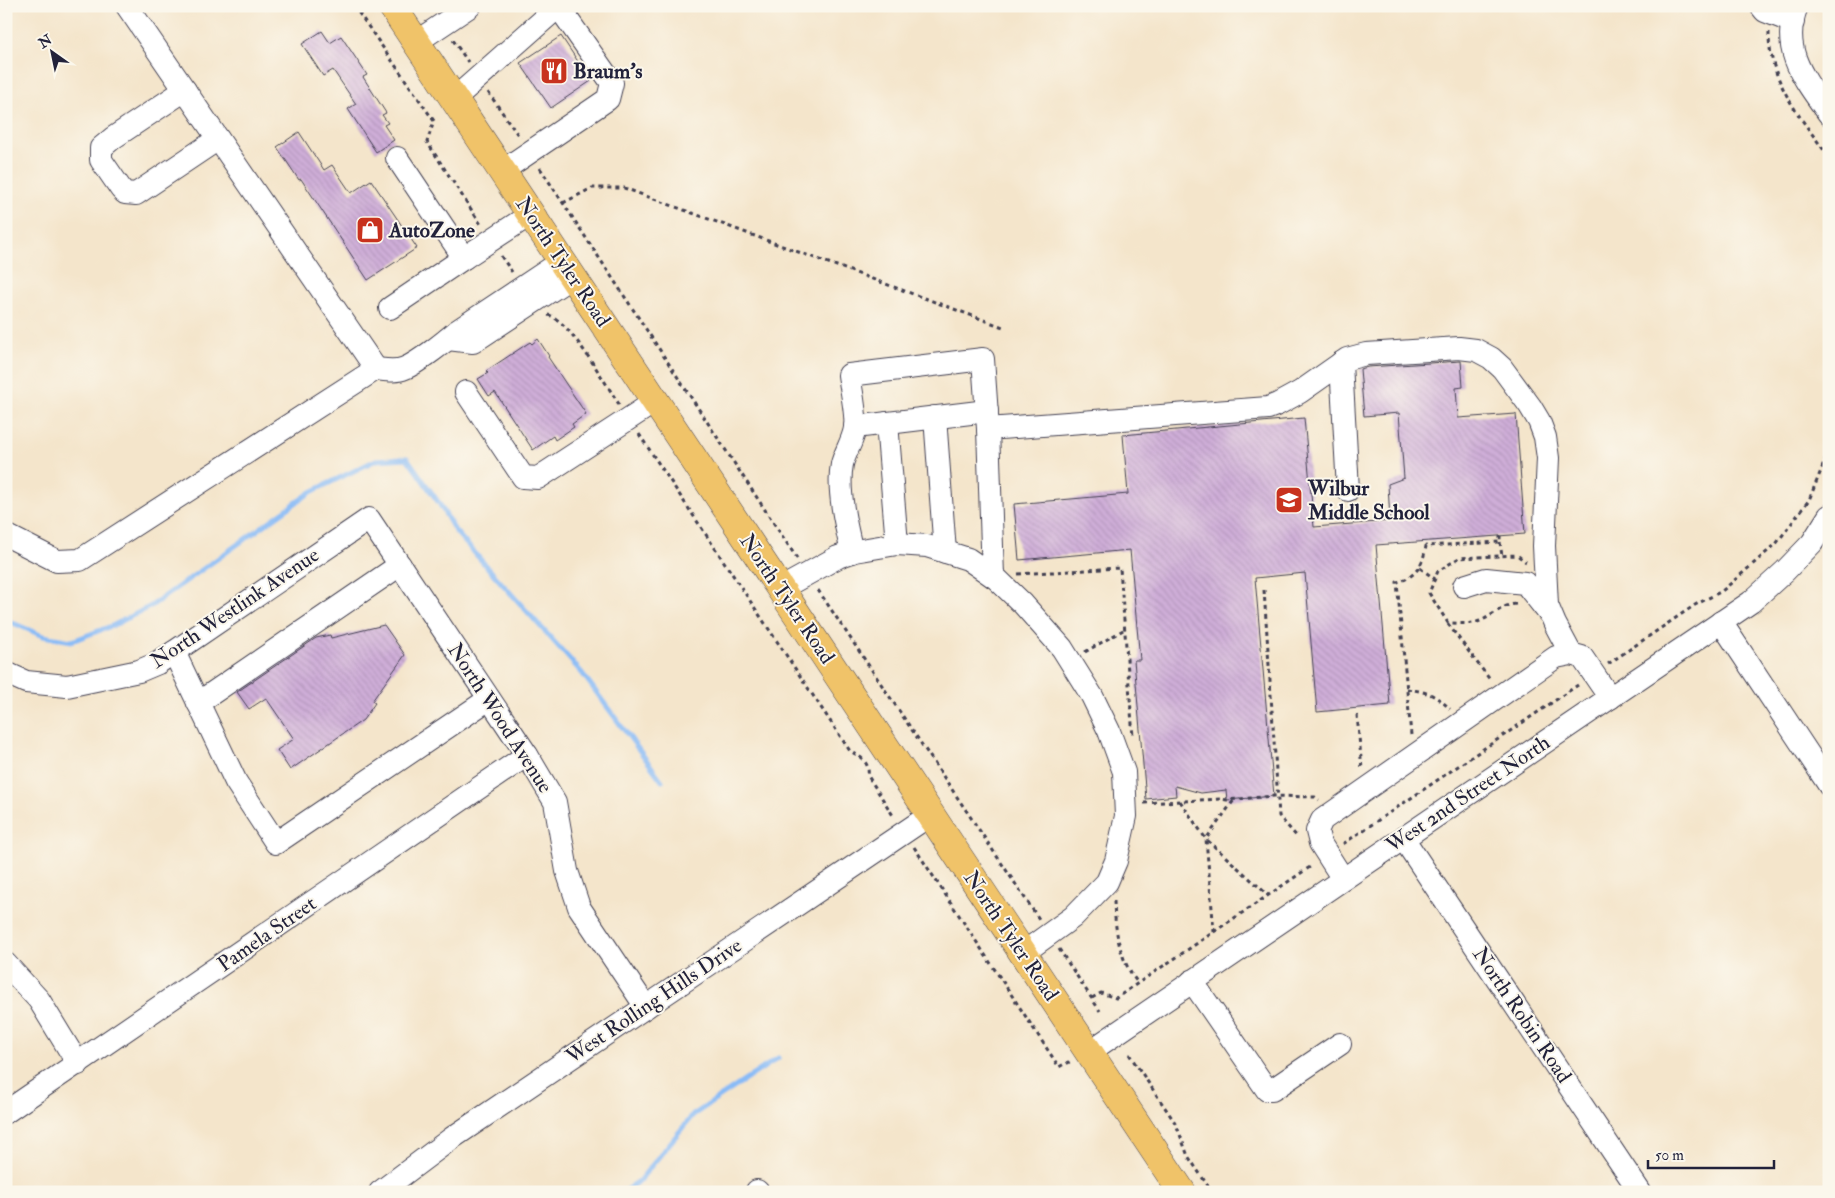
<svg xmlns="http://www.w3.org/2000/svg" width="1835" height="1198" viewBox="0 0 1835 1198" font-family="'IM FELL Double Pica',serif">
<defs>
<pattern id="building-back-hatch" width="6" height="6" patternUnits="userSpaceOnUse" patternTransform="scale(1.25)"><rect width="6" height="6" fill="#cfaed8"/><path d="M-1 5l2 2M0 0l6 6M5-1l2 2" fill="none" stroke="#b195ba"/></pattern>
</defs>
<rect width="100%" height="100%" fill="#fbf7ec"/>
<filter id="ink" filterUnits="userSpaceOnUse"><feTurbulence type="fractalNoise" baseFrequency=".02" numOctaves="2"/><feDisplacementMap in="SourceGraphic" scale="10" xChannelSelector="R" yChannelSelector="G"/><feConvolveMatrix kernelMatrix="1 2 1 2 8 2 1 2 1" color-interpolation-filters="sRGB"/></filter>
<filter id="wash" filterUnits="userSpaceOnUse"><feTurbulence type="fractalNoise" baseFrequency=".0096" numOctaves="4" result="noise"/><feDisplacementMap in="SourceGraphic" scale="20" xChannelSelector="R" yChannelSelector="G"/><feGaussianBlur stdDeviation="1.12" result="paint"/><feColorMatrix in="noise" values="0 0 0 0 0 0 0 0 0 0 0 0 0 0 0 0 0 1.4 0 .05"/><feComposite in="paint" operator="in"/></filter>
<g filter="url(#wash)">
<rect width="100%" height="100%" fill="#f4e5cb"/>
<g fill="none" stroke-linecap="round" stroke-linejoin="round">
<g stroke="#89bbf6" stroke-width="5">
<polyline points="6,620 43,636 72,641 114,625 151,606 311,492 376,460 407,458 439,503 455,531 582,673 662,781"/>
<polyline points="623,1192 639,1181 693,1115 778,1058"/>
</g>
</g>
<g id="blocks">
<g fill="url(#building-back-hatch)">
<polygon points="322,31 330,43 341,36 367,75 363,77 386,113 382,115 388,123 384,125 394,140 376,152 348,109 356,104 333,70 323,76 302,44"/>
<polygon points="561,36 591,81 551,108 520,63"/>
<polygon points="299,132 324,170 332,165 351,193 371,180 417,248 368,280 301,179 299,180 277,147"/>
<polygon points="538,339 549,356 548,357 586,414 572,424 574,427 555,440 553,436 533,450 495,392 489,396 478,379 488,373 486,371 530,342 532,344"/>
<polygon points="1461,361 1463,387 1456,388 1458,418 1516,414 1525,534 1376,545 1390,705 1317,712 1305,573 1255,578 1274,796 1227,800 1226,790 1201,793 1175,786 1176,796 1146,799 1134,660 1140,660 1130,550 1019,560 1014,504 1128,494 1123,435 1304,418 1314,527 1390,521 1388,484 1404,478 1399,413 1364,416 1360,369 1368,367"/>
<polygon points="384,625 405,655 372,701 375,703 363,720 290,770 277,750 294,739 266,698 249,709 237,692 316,638 330,635 331,638"/>
</g>
</g>
</g>
<g filter="url(#ink)">
<use href="#blocks" fill-opacity="0" stroke="#423f51" stroke-width="1"/>
<g fill="none" stroke-linecap="round" stroke-linejoin="round">
<defs>
<g id="minor">
<polyline points="1761,6 1765,11 1793,22"/>
<path d="M1797,6c-18,44 8,74 32,108"/>
<polyline points="416,42 470,6"/>
<polyline points="185,90 113,138 101,148 101,160 121,189 125,193 136,194 218,139"/>
<polyline points="454,99 558,7"/>
<polyline points="397,158 464,258 531,214"/>
<polyline points="502,171 608,99 612,83 558,6"/>
<polyline points="390,308 464,258"/>
<polyline points="448,339 473,342 573,276"/>
<polyline points="1341,363 1348,490"/>
<path d="M376,369c10,1 20,3 29,-1 13,-5 42,-28 52,-37l105,-70"/>
<polyline points="466,392 523,477 538,478 656,401"/>
<polyline points="935,417 945,552"/>
<polyline points="887,423 897,544"/>
<polyline points="855,427 987,411"/>
<polyline points="6,535 57,561 80,560 376,369 127,6"/>
<path d="M852,552c-6,-25 -15,-62 -10,-88 3,-12 11,-23 13,-36 2,-13 -4,-39 -6,-53l134,-16 5,70"/>
<polyline points="993,576 988,429 1268,408 1278,404 1300,392 1347,359 1366,354 1459,348 1476,350 1491,358 1502,368 1530,406 1539,421 1545,437 1548,458 1544,546 1547,605 1555,624 1571,654"/>
<polyline points="1464,586 1486,579 1525,583 1548,612"/>
<polyline points="780,589 838,557 855,551 897,544 927,546 968,559 997,579 1023,604 1062,648 1092,696 1109,731 1124,772 1126,816 1116,861 1107,882 1073,917 1023,953"/>
<polyline points="1721,622 1829,785"/>
<polyline points="174,652 236,782 276,843 489,699"/>
<polyline points="6,673 26,682 67,686 139,671 158,663 369,519 527,755 555,802 567,871 579,907 646,1007"/>
<polyline points="198,703 400,565"/>
<polyline points="1403,838 1640,1192"/>
<polyline points="1343,879 1320,843 1317,831 1322,820 1556,657 1571,654 1582,657 1610,698"/>
<polyline points="6,964 39,1000 78,1064"/>
<polyline points="1192,981 1267,1090 1272,1090 1340,1044"/>
<polyline points="1089,1052 1751,602 1785,571 1812,543 1829,516"/>
<polyline points="6,1112 527,755"/>
<polyline points="757,1191 758,1192"/>
<polyline points="380,1192 452,1138 930,815"/>
</g>
<polyline id="major" points="392,6 1182,1192"/>
</defs>
<use href="#minor" stroke="#423f51" stroke-width="24"/>
<use href="#major" stroke="#423f51" stroke-width="29"/>
<g stroke="#423f51" stroke-width="3" stroke-dasharray="4 4" stroke-linecap="butt">
<polyline points="354,6 434,121 427,142 482,226"/>
<path d="M1769,32c-1,48 33,88 60,125"/>
<polyline points="453,40 468,62"/>
<polyline points="488,92 520,138"/>
<polyline points="540,168 798,560"/>
<polyline points="563,203 592,188 624,188 1003,327"/>
<polyline points="501,256 512,272"/>
<path d="M548,315c20,3 58,70 71,89"/>
<path d="M639,434l211,317c11,6 20,11 18,25l26,41"/>
<polyline points="1500,542 1502,556"/>
<polyline points="1420,568 1435,579"/>
<polyline points="1018,574 1120,568 1133,737"/>
<polyline points="818,590 1039,919"/>
<polyline points="1264,590 1279,816 1298,838"/>
<path d="M1516,604c-15,1 -23,12 -36,17 -10,4 -21,2 -32,2l-19,-30 9,-22 21,-13 58,-3 9,7"/>
<polyline points="1448,624 1491,681"/>
<polyline points="1085,652 1125,629"/>
<polyline points="1608,664 1695,605 1722,591 1776,544 1809,500 1829,451"/>
<path d="M1407,689c20,3 28,5 43,20"/>
<polyline points="1357,715 1362,769"/>
<path d="M1411,735l-14,-153c20,-5 26,-18 29,-36l74,-4v-6"/>
<polyline points="1180,801 1206,839 1268,895"/>
<polyline points="1144,803 1220,799 1227,800 1274,796 1315,797 1319,800"/>
<polyline points="1343,844 1578,685"/>
<polyline points="914,847 1059,1067 1068,1062 1069,1064"/>
<path d="M1114,901c1,29 5,59 24,82"/>
<polyline points="1214,932 1206,839 1234,800"/>
<polyline points="1059,949 1100,1011"/>
<polyline points="1092,998 1101,993 1116,998 1313,865"/>
<polyline points="1129,1054 1176,1124 1188,1156 1212,1192"/>
</g>
<use href="#minor" stroke="#fff" stroke-width="22"/>
<use href="#major" stroke="#f0c369" stroke-width="28"/>
</g>
</g>
<defs>
<symbol id="restaurant-square" viewBox="-11 -11 22 22"><rect x="-9" y="-9" width="18" height="18" rx="4" fill="#c8321e" stroke="#fbf7ec"/><path d="M-5-6h1v4h1v-4h1v4h1v-4h1v5L-1.5 .5V6h-2V.5L-5-1ZM5-6V6H3V1.5H1.5Q1.5-4 5-6Z" fill="#fff"/></symbol>
<symbol id="shop-square" viewBox="-11 -11 22 22"><rect x="-9" y="-9" width="18" height="18" rx="4" fill="#c8321e" stroke="#fbf7ec"/><path d="M-5-2.5h2.3a2.7 3.5 0 0 1 5.4 0H5L5.5 6h-11ZM-1.5-2.5h3a1.5 2.3 0 0 0-3 0Z" fill="#fff"/></symbol>
<symbol id="school-square" viewBox="-11 -11 22 22"><rect x="-9" y="-9" width="18" height="18" rx="4" fill="#c8321e" stroke="#fbf7ec"/><path d="M0-5L7-2L0 1L-7-2ZM-4 1L0 2.5L4 1V4Q0 6-4 4Z" fill="#fff"/></symbol>
</defs>
<g fill-rule="evenodd">
<use href="#restaurant-square" x="538" y="55" width="32" height="32"/>
<use href="#shop-square" x="354" y="214" width="32" height="32"/>
<use href="#school-square" x="1273" y="484" width="32" height="32"/>
</g>
<g text-anchor="middle" dominant-baseline="central" stroke-width="4" stroke-linejoin="round" paint-order="stroke">
<g font-size="21" font-weight="bold" fill="#22223b" stroke="#fbf7ec" text-anchor="start">
<text x="573" y="71">Braum's</text>
<text x="389" y="230">AutoZone</text>
<text x="1308" y="488">Wilbur<tspan x="1308" dy="24">Middle School</tspan></text>
</g>
<g font-size="21" fill="#22223b" stroke="#fbf7ec">
<text transform="translate(563 262) rotate(56)">North Tyler Road</text>
<text transform="translate(787 599) rotate(56)">North Tyler Road</text>
<text transform="translate(235 608) rotate(-34)">North Westlink Avenue</text>
<text transform="translate(500 718) rotate(57)">North Wood Avenue</text>
<text transform="translate(1468 794) rotate(-34)">West 2nd Street North</text>
<text transform="translate(267 934) rotate(-35)">Pamela Street</text>
<text transform="translate(1011 936) rotate(56)">North Tyler Road</text>
<text transform="translate(654 1001) rotate(-34)">West Rolling Hills Drive</text>
<text transform="translate(1522 1015) rotate(56)">North Robin Road</text>
</g>
</g>
<rect width="1835" height="1198" fill="none" stroke="#fbf7ec" stroke-width="25"/>
<g transform="translate(52 52) rotate(327)" stroke="#fbf7ec" stroke-width="4" paint-order="stroke">
<path d="M0-4L9 19L0 12L-9 19Z" fill="#22223b"/>
<text y="-8" font-size="14" font-weight="bold" text-anchor="middle" fill="#22223b">N</text>
</g>
<path d="M1648 1160v8h126v-8" fill="none" stroke="#22223b" stroke-width="2.5"/>
<text x="1655" y="1160" font-size="15" fill="#22223b" stroke="#fbf7ec" stroke-width="4" paint-order="stroke">50 m</text>
</svg>
